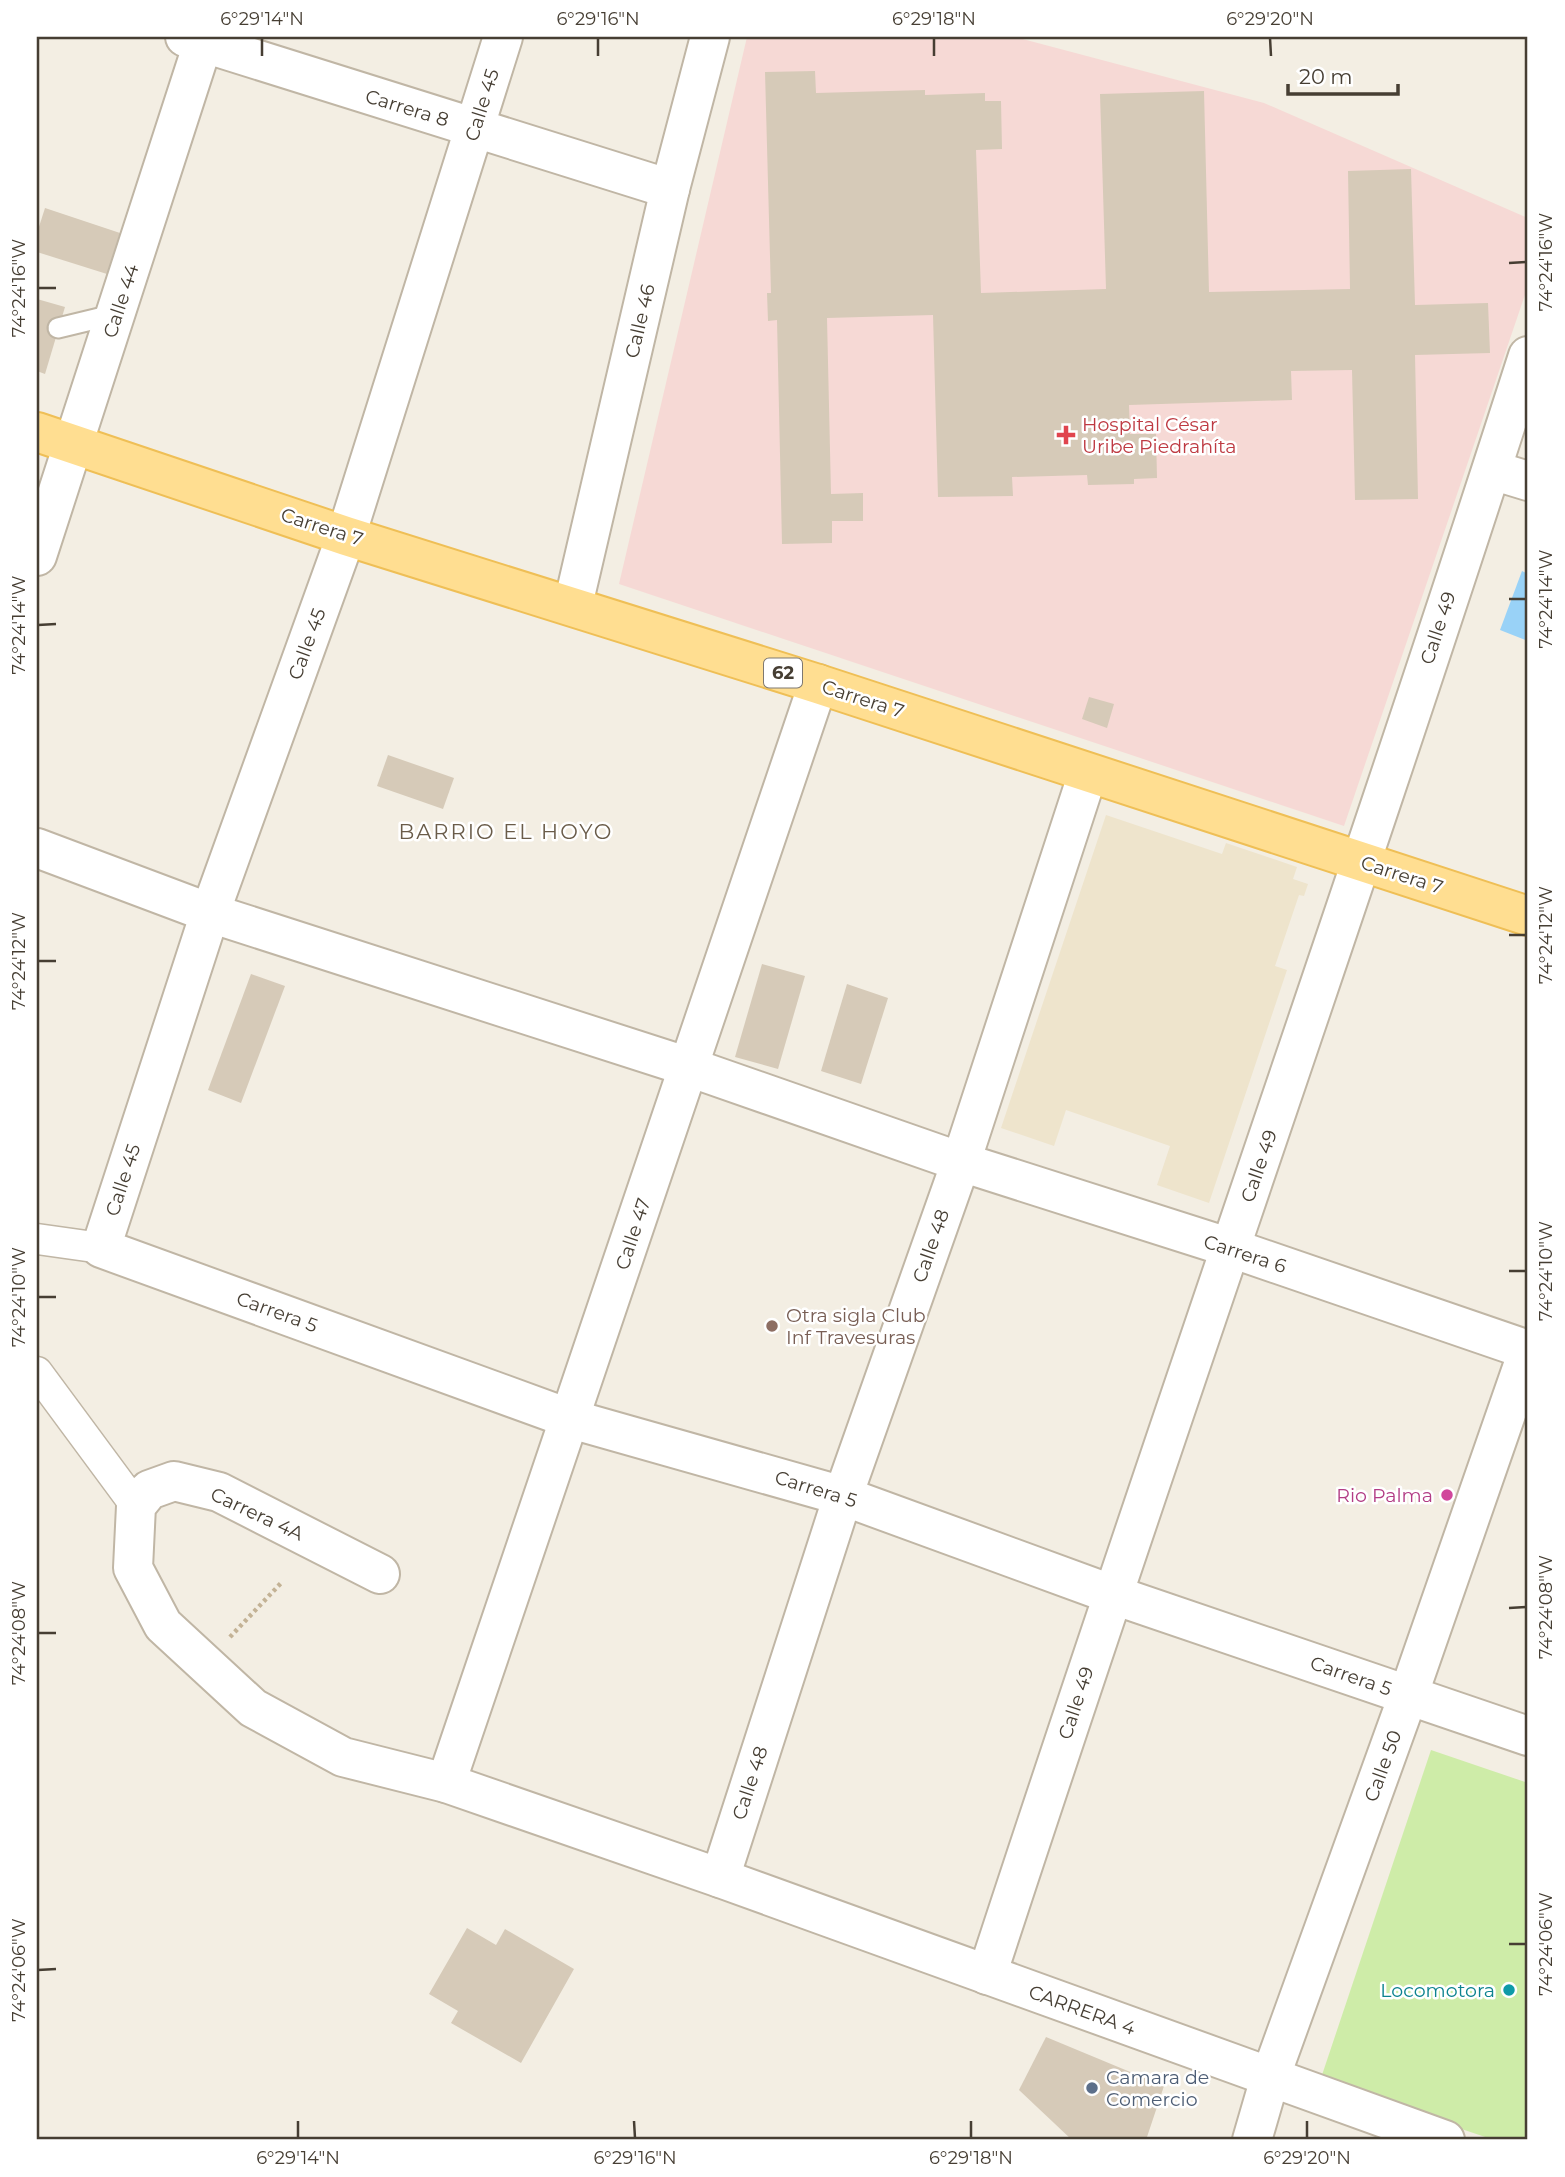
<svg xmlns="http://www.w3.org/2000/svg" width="1565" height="2177" viewBox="0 0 1565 2177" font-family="Montserrat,sans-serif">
<rect width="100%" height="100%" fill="#f3eee3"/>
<polygon fill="#eee4cc" points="1106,815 1222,854 1226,843 1297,867 1293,879 1308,884 1304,896 1299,895 1275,966 1287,970 1209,1203 1157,1185 1170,1146 1066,1110 1054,1146 1001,1128"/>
<polygon fill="#f6d9d5" points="747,37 1015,37 1264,103 1528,218 1528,286 1344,826 619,584"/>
<polygon fill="#ceeca8" points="1431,1750 1528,1783 1528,2140 1494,2140 1320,2081"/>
<polygon fill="#99d2f7" points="1522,571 1528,574 1528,641 1500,630"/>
<g fill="#d6cab8">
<polygon points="815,71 816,93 925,90 925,95 985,93 985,101 1001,101 1002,149 976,150 981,293 1106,289 1100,94 1204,91 1209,292 1350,289 1348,171 1411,169 1415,305 1488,303 1490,353 1415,355 1418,499 1355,500 1352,370 1291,371 1292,400 1129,405 1130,434 1156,434 1157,478 1134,479 1134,484 1088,485 1087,475 1012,477 1013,496 938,497 933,315 827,318 831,494 863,493 863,521 832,521 832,543 782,544 777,320 768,321 767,293 771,293 765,72"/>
<polygon points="45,208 120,233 107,274 37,252 37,233"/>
<polygon points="37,299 65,307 45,374 37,371"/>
<polygon points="1089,697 1114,704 1107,728 1082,719"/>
<polygon points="388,755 454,778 443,809 377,786"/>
<polygon points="762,964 805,976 778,1069 735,1057"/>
<polygon points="251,974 285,986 241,1103 208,1090"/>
<polygon points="847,984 888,998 861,1084 821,1071"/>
<polygon points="467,1928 496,1945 505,1929 574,1969 521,2063 451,2023 458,2011 429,1994"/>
<polygon points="1046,2037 1164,2086 1146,2140 1072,2140 1019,2090"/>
</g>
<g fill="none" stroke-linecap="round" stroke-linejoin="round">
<defs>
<polyline id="service" points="58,328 116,314"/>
<g id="pedestrian">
<polyline points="37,1239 101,1248"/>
<polyline points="37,1372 136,1506"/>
</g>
<g id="minor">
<polyline points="185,37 670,189"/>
<polyline points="503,37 346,536 210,913 101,1248 571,1419 843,1496 1111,1594 1528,1736"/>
<polyline points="1492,470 1528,481"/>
<polyline points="37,556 205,37"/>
<polyline points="573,605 670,189 710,37"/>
<polyline points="37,848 210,913 689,1067 961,1162 1231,1248 1528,1350"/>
<polyline points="380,1574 219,1492 174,1481 149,1490 136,1506 133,1568 163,1625 253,1708 343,1757 446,1783 720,1878 1445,2140"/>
<polyline points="446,1783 818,684"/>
<polyline points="720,1878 843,1496 961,1162 1088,773"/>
<path d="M987,1975c176,-541 367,-1077 541,-1619"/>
<polyline points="1252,2140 1270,2078 1408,1696 1528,1351"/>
</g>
<polyline id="primary" points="37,432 346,536 818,684 1528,916"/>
</defs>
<use href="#service" stroke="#c0b6a5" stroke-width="23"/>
<use href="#pedestrian" stroke="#c0b6a5" stroke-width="33"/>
<use href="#minor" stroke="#c0b6a5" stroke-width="42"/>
<use href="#primary" stroke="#efbf56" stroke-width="42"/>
<polyline stroke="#c3b295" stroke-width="4.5" stroke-dasharray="3.5 3.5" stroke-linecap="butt" points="230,1637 282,1582"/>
<use href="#service" stroke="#fff" stroke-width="19"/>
<use href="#pedestrian" stroke="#fff" stroke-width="30"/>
<use href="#minor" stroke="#fff" stroke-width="38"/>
<use href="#primary" stroke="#ffde91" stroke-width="38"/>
</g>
<path fill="none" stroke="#463e33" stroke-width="2.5" d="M262,38v18M598,38v18M934,38v18M1270,38l1,18M1509,263l17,-1M38,288h18M1509,599h17M38,625l18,-1M1509,935h17M38,961h18M1509,1271h17M38,1297h18M1509,1608l17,-1M38,1633h18M1509,1944h17M38,1970l18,-1M298,2121v17M634,2121l1,17M971,2121v17M1307,2121v17"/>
<path fill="#e0444e" stroke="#fff" stroke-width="2.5" d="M1062.5 424.5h7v7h7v7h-7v7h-7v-7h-7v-7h7z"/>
<circle fill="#8d6e63" stroke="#fff" stroke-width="2.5" cx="772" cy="1326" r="7"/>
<circle fill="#d1479c" stroke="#fff" stroke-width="2.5" cx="1447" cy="1495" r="7"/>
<circle fill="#0f9aa8" stroke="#fff" stroke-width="2.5" cx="1509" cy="1990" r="7"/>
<circle fill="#5c6f8a" stroke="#fff" stroke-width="2.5" cx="1092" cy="2088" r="7"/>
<g text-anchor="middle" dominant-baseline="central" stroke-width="5" stroke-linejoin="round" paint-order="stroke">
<rect fill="#fff" stroke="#7e7870" stroke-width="2" x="764" y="658.5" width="38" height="29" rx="5"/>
<g font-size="18" font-weight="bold" fill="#463e33">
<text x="783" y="673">62</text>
</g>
<g font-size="19" fill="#463e33" stroke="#fff">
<text transform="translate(482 105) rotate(-73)">Calle 45</text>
<text transform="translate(407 108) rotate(17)">Carrera 8</text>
<text transform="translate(121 301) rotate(-72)">Calle 44</text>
<text transform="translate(640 321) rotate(-77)">Calle 46</text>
<text transform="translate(322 527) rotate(18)">Carrera 7</text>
<text transform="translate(1438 628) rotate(-72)">Calle 49</text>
<text transform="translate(307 644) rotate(-70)">Calle 45</text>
<text transform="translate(863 699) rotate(18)">Carrera 7</text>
<text transform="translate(1402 875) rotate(18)">Carrera 7</text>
<text transform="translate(1259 1166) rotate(-71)">Calle 49</text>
<text transform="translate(123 1180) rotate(-72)">Calle 45</text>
<text transform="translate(633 1234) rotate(-72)">Calle 47</text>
<text transform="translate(931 1246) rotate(-71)">Calle 48</text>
<text transform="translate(1245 1254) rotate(18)">Carrera 6</text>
<text transform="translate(277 1312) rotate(20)">Carrera 5</text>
<text transform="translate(816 1489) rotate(17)">Carrera 5</text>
<text transform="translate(257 1514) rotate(25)">Carrera 4A</text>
<text transform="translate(1351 1676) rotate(19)">Carrera 5</text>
<text transform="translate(1076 1703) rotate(-72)">Calle 49</text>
<text transform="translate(1383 1766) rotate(-70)">Calle 50</text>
<text transform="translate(750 1783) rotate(-72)">Calle 48</text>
<text transform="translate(1082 2010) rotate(20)">CARRERA 4</text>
</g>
<g font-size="19" fill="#be3a42" stroke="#fff" text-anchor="start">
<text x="1082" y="424">Hospital César<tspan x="1082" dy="22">Uribe Piedrahíta</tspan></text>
</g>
<g font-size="19" fill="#785e54" stroke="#fff" text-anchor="start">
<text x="786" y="1315">Otra sigla Club<tspan x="786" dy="22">Inf Travesuras</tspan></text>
</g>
<g font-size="19" fill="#b23c85" stroke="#fff" text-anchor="end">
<text x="1433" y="1495">Rio Palma</text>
</g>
<g font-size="19" fill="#0d838f" stroke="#fff" text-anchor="end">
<text x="1495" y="1990">Locomotora</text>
</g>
<g font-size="19" fill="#4e5e75" stroke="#fff" text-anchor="start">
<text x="1106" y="2077">Camara de<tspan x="1106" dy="22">Comercio</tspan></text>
</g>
<g font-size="21" letter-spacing="2" fill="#6a5c49" stroke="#fff">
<text x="506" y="831">BARRIO EL HOYO</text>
</g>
</g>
<rect width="1565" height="2177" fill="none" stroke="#ffffff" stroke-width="77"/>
<path d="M1288 84v10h110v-10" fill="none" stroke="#463e33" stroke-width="3.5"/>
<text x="1299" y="84" font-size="21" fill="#463e33" stroke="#ffffff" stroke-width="5" paint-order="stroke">20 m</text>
<rect x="38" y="38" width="1488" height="2100" fill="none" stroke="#463e33" stroke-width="2.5"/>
<g font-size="18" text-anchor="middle" fill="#463e33">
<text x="262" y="25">6°29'14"N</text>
<text x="598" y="25">6°29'16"N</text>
<text x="934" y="25">6°29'18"N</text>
<text x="1270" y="25">6°29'20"N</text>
<text transform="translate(1546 262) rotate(-90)" y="6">74°24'16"W</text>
<text transform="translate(19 288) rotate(-90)" y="6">74°24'16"W</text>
<text transform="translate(1546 599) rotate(-90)" y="6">74°24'14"W</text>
<text transform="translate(19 625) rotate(-90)" y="6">74°24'14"W</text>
<text transform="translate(1546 935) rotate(-90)" y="6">74°24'12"W</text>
<text transform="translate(19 961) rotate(-90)" y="6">74°24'12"W</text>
<text transform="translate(1546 1271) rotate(-90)" y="6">74°24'10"W</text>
<text transform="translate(19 1297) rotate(-90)" y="6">74°24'10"W</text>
<text transform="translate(1546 1607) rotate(-90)" y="6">74°24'08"W</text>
<text transform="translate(19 1633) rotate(-90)" y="6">74°24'08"W</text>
<text transform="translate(1546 1944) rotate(-90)" y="6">74°24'06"W</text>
<text transform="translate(19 1970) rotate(-90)" y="6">74°24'06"W</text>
<text x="298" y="2164">6°29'14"N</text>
<text x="635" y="2164">6°29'16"N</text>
<text x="971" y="2164">6°29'18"N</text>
<text x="1307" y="2164">6°29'20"N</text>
</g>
</svg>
